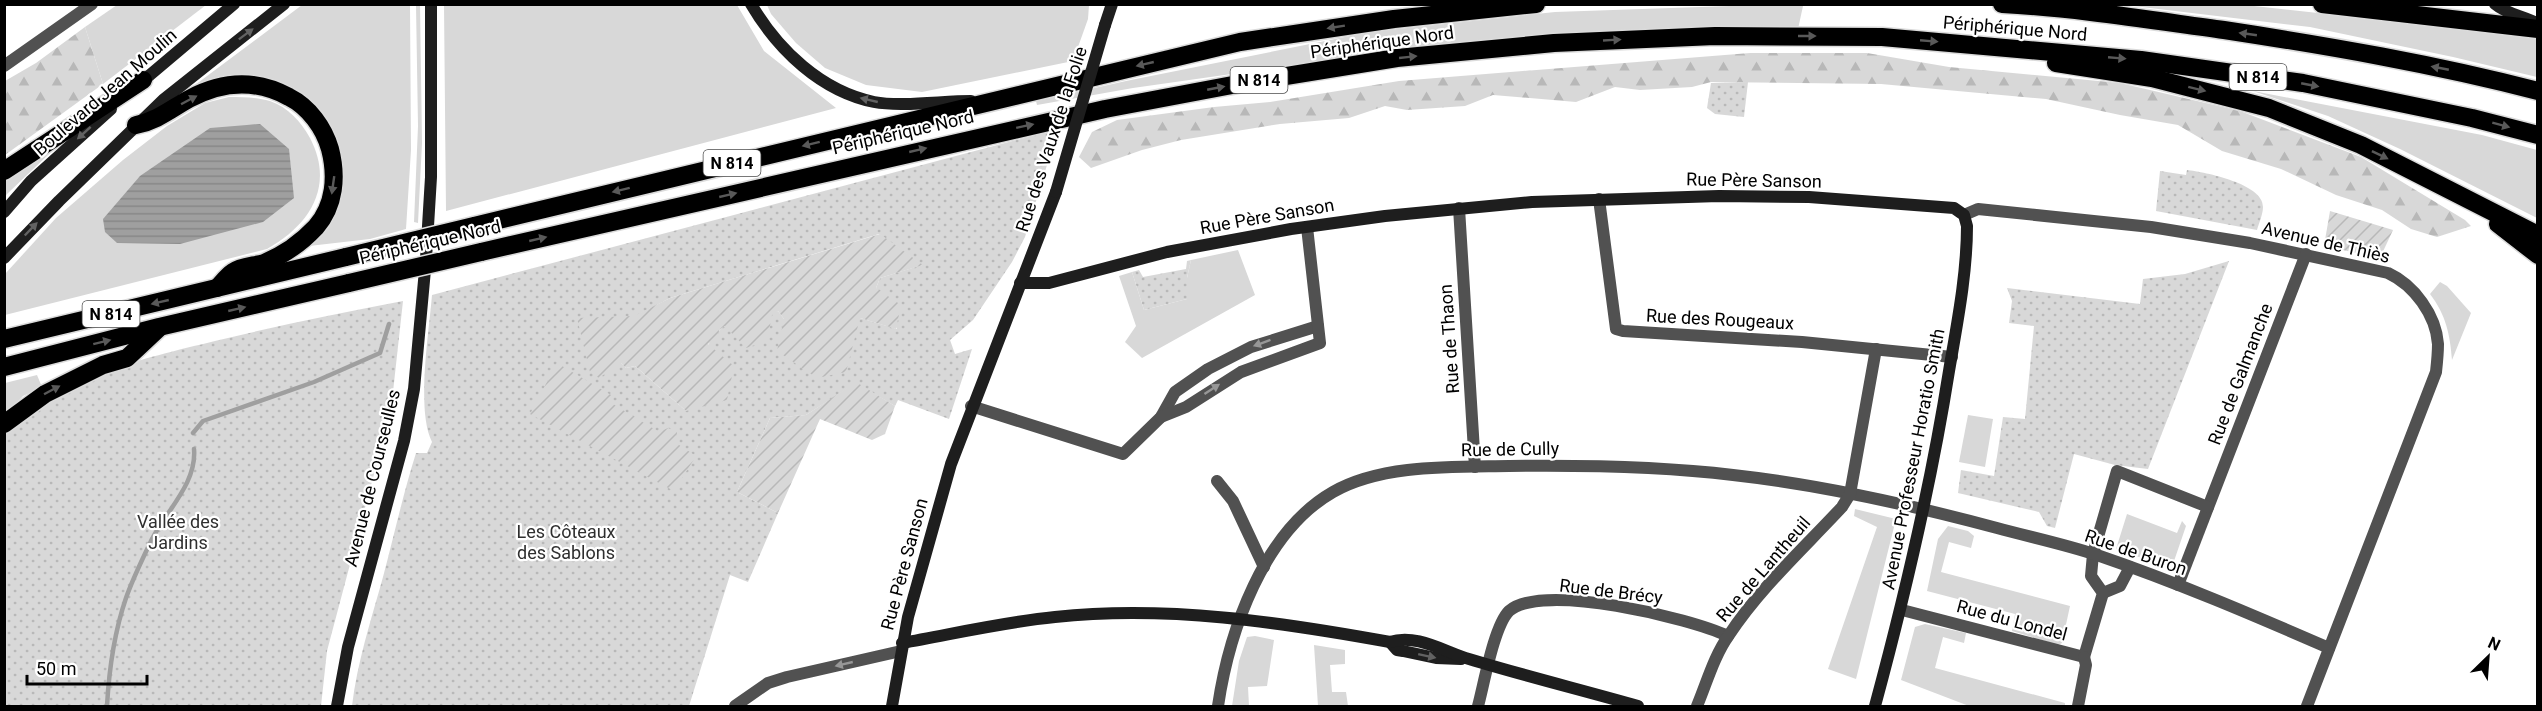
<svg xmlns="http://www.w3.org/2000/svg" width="2542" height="711" viewBox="0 0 2542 711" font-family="Roboto,sans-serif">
<defs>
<pattern id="forest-firs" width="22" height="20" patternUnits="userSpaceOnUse" patternTransform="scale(1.5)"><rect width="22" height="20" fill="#d8d8d8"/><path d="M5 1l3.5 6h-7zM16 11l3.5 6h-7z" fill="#b8b8b8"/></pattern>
<pattern id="park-dots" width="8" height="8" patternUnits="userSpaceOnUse" patternTransform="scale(1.5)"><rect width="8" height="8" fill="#d8d8d8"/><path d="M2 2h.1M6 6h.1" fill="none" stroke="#b8b8b8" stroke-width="1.8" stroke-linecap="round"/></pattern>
<pattern id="garden-furrows" width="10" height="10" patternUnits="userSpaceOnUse" patternTransform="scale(1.5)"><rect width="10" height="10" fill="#d8d8d8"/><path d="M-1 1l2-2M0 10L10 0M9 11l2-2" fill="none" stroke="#b8b8b8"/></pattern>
<pattern id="water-rules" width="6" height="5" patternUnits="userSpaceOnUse" patternTransform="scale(1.5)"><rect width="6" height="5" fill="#9f9f9f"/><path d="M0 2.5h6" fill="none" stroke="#878787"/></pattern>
</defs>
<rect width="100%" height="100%" fill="#fff"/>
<g fill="#d8d8d8">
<polygon points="420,4 422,143 418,223 414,222 418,126 416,5"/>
<polygon points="2236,4 2537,37 2537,77 2453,57 2310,27 2125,5"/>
<polygon points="117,5 206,5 103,84 85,27"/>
<polygon points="302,5 410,5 411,150 406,229 370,239 309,246 341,176 298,92 276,81 249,76 221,78 195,85"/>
<polygon points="444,5 737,5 764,51 836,108 446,211"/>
<polygon points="1089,5 1088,19 1073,61 922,92 866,85 825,68 796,43 771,14 767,5"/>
<polygon points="1729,6 1803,6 1798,29 1379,53 1133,88 1037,105 1036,101 1126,81 1370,32 1555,12"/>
<polygon points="2253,91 2482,135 2537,150 2537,218 2400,149 2328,116"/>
<path d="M229,97c14,0 27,0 41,4 18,6 31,21 40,37 25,48 0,87 -43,111l-262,66v-41l51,-56 67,-58 44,-34 38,-23z"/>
<polygon points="69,135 7,194 5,197 5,179"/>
<polygon points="1238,250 1255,295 1142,358 1125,342 1136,326 1119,276 1132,272 1144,310 1187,299 1187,278 1191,260"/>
<path d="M2440,282l7,4 24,27 -19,47c-2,-26 -6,-45 -22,-66z"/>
<polygon points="37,375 42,387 23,396 5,416 5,383"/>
<polygon points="1968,415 1993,419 1985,467 1959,462"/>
<polygon points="1855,509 1896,519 1856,679 1828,669 1877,527 1854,516"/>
<polygon points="2127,514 2177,533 2182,521 2186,526 2173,564 2167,567 2116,549"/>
<polygon points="1948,526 1968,531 1974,536 1971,548 1949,542 1941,572 2070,606 2062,643 2058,645 2012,631 2015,614 1927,591 1938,539"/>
<polygon points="1925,624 1966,633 1964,643 1943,637 1935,668 2065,703 2065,706 1969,706 1901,680 1915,627"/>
<polygon points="1255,636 1274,640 1267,686 1248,687 1249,706 1232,706 1239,661 1247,637"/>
<polygon points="1314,645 1345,650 1345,664 1330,665 1332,692 1346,692 1348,706 1318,706"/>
</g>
<g fill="url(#forest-firs)">
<polygon points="85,27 103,84 5,155 5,81 36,63"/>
<polygon points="1750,53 1867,53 1949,67 2120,83 2240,111 2361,157 2465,220 2471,226 2437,237 2411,229 2382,210 2336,195 2281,169 2222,151 2178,125 2120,115 2046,99 1881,84 1711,82 1692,87 1640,90 1615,87 1576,102 1493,95 1465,106 1407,110 1385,106 1349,118 1280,124 1181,140 1142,150 1091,168 1079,157 1092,132 1117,120 1214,107 1270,102 1399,81"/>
</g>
<g fill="url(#park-dots)" fill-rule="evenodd">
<polygon points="1748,82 1744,117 1715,114 1707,108 1711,83"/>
<path d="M1058,129l-33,108 -13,25 -39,58 -23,20 5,14 17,-5 -23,70 -51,-19 -3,6 -39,-23 -50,32 -36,3 -33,74 41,21 -30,69 -18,-7 -41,131h-337c5,-43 19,-86 31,-129 11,-41 20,-83 33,-124h11l5,-11c-16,-31 -3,-110 0,-147zM879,234l43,31 -42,13 -4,10 21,41 -37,-11 -76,1 -6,-8 -53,15c-23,13 -31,61 -39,85l-51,-45 -9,2 -48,-49 56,-2 36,-19z"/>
<path d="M2187,170c18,2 77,14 76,37 0,7 -4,16 -6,23l-101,-19 4,-40 26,4z"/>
<polygon points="1191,260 1187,278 1187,299 1144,310 1132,272 1139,270 1143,277 1186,269 1187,261"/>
<polygon points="2229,261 2148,469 2115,465 2074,454 2055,528 2047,526 2039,512 1958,493 1961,470 1994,476 2003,417 2025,419 2034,326 2009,323 2012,301 2007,288 2140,304 2143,279 2185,274"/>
<path d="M403,301l-12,109 -64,241 -6,55h-316l-1,-271c54,-58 137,-76 211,-94 62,-15 125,-28 188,-40z"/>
</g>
<g fill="url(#garden-furrows)">
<polygon points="2330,211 2393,230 2380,258 2324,246"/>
<polygon points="880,234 923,265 880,278 876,288 901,305 896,329 860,318 846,372 817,378 777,351 784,319 778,311 772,315 767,341 746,348 725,326 719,330 718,338 708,344 734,366 727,400 686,411 635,366 626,368 621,363 599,378 590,372 577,318 634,316 670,298"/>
<polygon points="557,363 611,395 613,404 659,432 668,428 677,432 676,443 696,456 674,491 530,414"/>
<polygon points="856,382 895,406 885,434 872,440 820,419 778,513 737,492 770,418 806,415"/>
</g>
<polygon fill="url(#water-rules)" points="260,124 289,149 294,198 263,222 180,244 117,243 105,232 103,219 140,176 210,128"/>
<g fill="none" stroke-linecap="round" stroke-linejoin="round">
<g stroke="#9f9f9f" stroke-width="4.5">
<polyline points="193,433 203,421 314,382 380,353 389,324"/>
<path d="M107,706c2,-36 7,-73 19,-108 7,-20 17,-40 26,-59 15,-29 45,-56 42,-90"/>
</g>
<defs>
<g id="highway">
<path d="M2002,4c74,4 148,16 222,26 105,16 210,34 314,61"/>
<polyline points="2322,4 2538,29"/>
<polyline points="2056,63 2152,78 2269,108 2361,145 2538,235"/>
<path d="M136,125c21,-4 35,-16 53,-26 33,-18 67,-20 100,-2 20,10 35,31 41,52 7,27 5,56 -14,78 -15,16 -32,28 -52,36 -10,3 -23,3 -31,9 -6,4 -11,11 -16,16"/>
<polyline points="4,171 143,80"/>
<polyline points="2498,224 2538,255"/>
<polyline points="474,226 1240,42 1394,19 1536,4"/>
<polyline points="481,252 1105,109 1243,83 1397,58 1554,43 1715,36 1882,37 2141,60 2303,83 2472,118 2538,135"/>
<polyline points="4,339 346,257"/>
<polyline points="4,367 159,327 349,283"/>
<polyline points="4,424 45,394 103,365 127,358 159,328"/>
</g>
</defs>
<use href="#highway" stroke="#dbdbdb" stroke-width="21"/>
<g stroke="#515151" stroke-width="12">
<polyline points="4,66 92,4"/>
<polyline points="1599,199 1616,329 1623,331 1802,342 1952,357"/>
<polyline points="1459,208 1475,467"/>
<path d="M1964,215l14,-6 173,18 99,16 138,30c26,12 48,42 50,71 0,9 -1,19 -2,28l-129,334"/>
<polyline points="971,406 1123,454 1161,417 1175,392 1208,369 1251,347 1318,326"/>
<polyline points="1161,417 1186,407 1241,372 1320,343 1307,227"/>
<polyline points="1217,481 1233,501 1264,567"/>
<polyline points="2178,585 2306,254"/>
<polyline points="2103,593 2120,586 2130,567"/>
<polyline points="1902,610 2084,657"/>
<polyline points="2084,657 2103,593 2091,576 2093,554 2117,471 2208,507"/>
<polyline points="735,706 768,683 787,677 901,651"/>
<path d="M1218,706c11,-74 45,-174 115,-214 49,-28 120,-25 176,-26 75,-1 150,0 224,9 90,10 178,30 264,53 33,9 67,16 100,27 79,27 156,60 232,93"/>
<path d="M1478,706c6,-22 16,-80 31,-95 33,-29 181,7 219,25"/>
<path d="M1697,706c10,-24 17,-50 32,-71 31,-47 75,-87 113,-128l8,-13 26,-145"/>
<polyline points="2078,706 2086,665 2084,657"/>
</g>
<g stroke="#1e1e1e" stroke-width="12">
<path d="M751,4c27,46 70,87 123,98 27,5 68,-1 97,-1"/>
<path d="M2495,4c13,11 29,12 43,20"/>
<polyline points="1105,25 1112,4"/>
<polyline points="138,85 234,4"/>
<polyline points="4,212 31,181 111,109"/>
<polyline points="4,258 59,201 163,100 284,4"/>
<path d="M1020,283h29l118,-31 124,-23 94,-13 147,-14 187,-6 90,1 145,11 10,7 3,11c0,48 -10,98 -18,145 -18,114 -44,224 -74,335"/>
<polyline points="1390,642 1397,650 1403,651 1436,658 1461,659"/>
<path d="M902,643c51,-9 102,-21 153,-26 112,-12 225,5 335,25 26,-9 55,10 79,17 56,17 113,31 169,47"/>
<polyline points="337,706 348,647 404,441 414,389 426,259 431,177 431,4"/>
<polyline points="892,706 908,617 951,464 1056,192"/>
</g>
<use href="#highway" stroke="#000" stroke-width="18"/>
<defs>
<g id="highway-bridge">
<polyline points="346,257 474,226"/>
<polyline points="349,283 481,252"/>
</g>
</defs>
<use href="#highway-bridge" stroke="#dbdbdb" stroke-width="21" stroke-linecap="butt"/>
<polyline stroke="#1e1e1e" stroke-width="12" points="1056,192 1105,25"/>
<use href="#highway-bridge" stroke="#000" stroke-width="18"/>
</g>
<defs><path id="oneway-solid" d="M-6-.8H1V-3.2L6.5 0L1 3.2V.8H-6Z" transform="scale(1.5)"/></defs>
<g fill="#595959">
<use href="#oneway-solid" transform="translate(1336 27) rotate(171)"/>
<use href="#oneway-solid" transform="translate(2248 34) rotate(-172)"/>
<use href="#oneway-solid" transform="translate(1807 36)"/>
<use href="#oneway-solid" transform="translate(1612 40) rotate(-3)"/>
<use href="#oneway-solid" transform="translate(1929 41) rotate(5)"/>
<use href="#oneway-solid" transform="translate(1408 57) rotate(-6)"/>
<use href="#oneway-solid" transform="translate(2117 58) rotate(5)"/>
<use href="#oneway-solid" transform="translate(1145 64) rotate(167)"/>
<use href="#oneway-solid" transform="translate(2440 68) rotate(-169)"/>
<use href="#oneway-solid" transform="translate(2310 85) rotate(11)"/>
<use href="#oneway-solid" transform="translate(1216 88) rotate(-11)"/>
<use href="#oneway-solid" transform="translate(2197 89) rotate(14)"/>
<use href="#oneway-solid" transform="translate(189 100) rotate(-28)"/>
<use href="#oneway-solid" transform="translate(2501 125) rotate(15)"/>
<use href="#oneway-solid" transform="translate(1025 126) rotate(-12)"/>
<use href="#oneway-solid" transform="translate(811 144) rotate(166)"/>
<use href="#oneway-solid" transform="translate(918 150) rotate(-13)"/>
<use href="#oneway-solid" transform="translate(2380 155) rotate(26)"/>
<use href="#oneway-solid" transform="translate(333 185) rotate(98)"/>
<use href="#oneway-solid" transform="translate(621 190) rotate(166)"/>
<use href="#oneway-solid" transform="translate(728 195) rotate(-13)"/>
<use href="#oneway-solid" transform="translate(538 239) rotate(-13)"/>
<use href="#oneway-solid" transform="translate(160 302) rotate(167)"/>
<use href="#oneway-solid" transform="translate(237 309) rotate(-13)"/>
<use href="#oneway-solid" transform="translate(102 342) rotate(-14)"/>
<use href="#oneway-solid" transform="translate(52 390) rotate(-28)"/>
</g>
<g fill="#626262">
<use href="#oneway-solid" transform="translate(246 34) rotate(-37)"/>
<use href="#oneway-solid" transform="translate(869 100) rotate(-167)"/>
<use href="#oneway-solid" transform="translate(84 133) rotate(138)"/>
<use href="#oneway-solid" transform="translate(31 229) rotate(-46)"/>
<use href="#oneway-solid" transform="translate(1427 656) rotate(12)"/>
</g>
<g fill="#979797">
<use href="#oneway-solid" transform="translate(1262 343) rotate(160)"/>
<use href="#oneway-solid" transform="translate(1212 389) rotate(-33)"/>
<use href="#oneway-solid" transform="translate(844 664) rotate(167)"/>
</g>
<g text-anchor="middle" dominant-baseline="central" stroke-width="4.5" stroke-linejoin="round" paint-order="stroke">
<g fill="#fff" stroke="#4c4c4c" stroke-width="1.5">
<rect x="2229.5" y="64" width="57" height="26" rx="4.5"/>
<rect x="1230.5" y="67" width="57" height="26" rx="4.5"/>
<rect x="703.5" y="150" width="57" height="26" rx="4.5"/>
<rect x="82.5" y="301" width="57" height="26" rx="4.5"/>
</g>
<g font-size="16" font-weight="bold" fill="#000">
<text x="2258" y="77">N 814</text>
<text x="1259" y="80">N 814</text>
<text x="732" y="163">N 814</text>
<text x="111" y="314">N 814</text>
</g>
<g font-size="18" fill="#000" stroke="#fff">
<text transform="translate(2015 28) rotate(5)">Périphérique Nord</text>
<text transform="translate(1382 42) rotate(-8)">Périphérique Nord</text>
<text transform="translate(105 92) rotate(-41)">Boulevard Jean Moulin</text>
<text transform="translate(903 132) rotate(-13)">Périphérique Nord</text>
<text transform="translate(1051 139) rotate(-72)">Rue des Vaux de la Folie</text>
<text transform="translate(1754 180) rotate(1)">Rue Père Sanson</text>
<text transform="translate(1267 216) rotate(-10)">Rue Père Sanson</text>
<text transform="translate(430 242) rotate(-13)">Périphérique Nord</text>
<text transform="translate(2326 242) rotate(13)">Avenue de Thiès</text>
<text transform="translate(1720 319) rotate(3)">Rue des Rougeaux</text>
<text transform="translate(1449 339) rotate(-94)">Rue de Thaon</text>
<text transform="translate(2240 374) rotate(-69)">Rue de Galmanche</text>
<text transform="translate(1510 449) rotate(-1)">Rue de Cully</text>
<text transform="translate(1913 459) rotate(-79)">Avenue Professeur Horatio Smith</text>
<text transform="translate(372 478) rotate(-76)">Avenue de Courseulles</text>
<text transform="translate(2136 552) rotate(19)">Rue de Buron</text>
<text transform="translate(904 564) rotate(-75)">Rue Père Sanson</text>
<text transform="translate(1763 569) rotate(-49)">Rue de Lantheuil</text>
<text transform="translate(1611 591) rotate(7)">Rue de Brécy</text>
<text transform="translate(2012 620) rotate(15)">Rue du Londel</text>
</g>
<g font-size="18" fill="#2f2f2f" stroke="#fff">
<text x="178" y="521">Vallée des<tspan x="178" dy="21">Jardins</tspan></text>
<text x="566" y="531">Les Côteaux<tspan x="566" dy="21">des Sablons</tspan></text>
</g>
</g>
<rect width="2542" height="711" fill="none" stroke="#000000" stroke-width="12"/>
<g transform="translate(2488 657) rotate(25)" stroke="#ffffff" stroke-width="4.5" paint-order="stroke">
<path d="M0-4.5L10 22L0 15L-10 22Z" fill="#000000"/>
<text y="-9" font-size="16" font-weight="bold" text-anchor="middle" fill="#000000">N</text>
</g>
<path d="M27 675v9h120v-9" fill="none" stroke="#000000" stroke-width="3"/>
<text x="36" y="675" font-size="18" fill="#000000" stroke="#ffffff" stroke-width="4.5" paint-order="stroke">50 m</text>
</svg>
